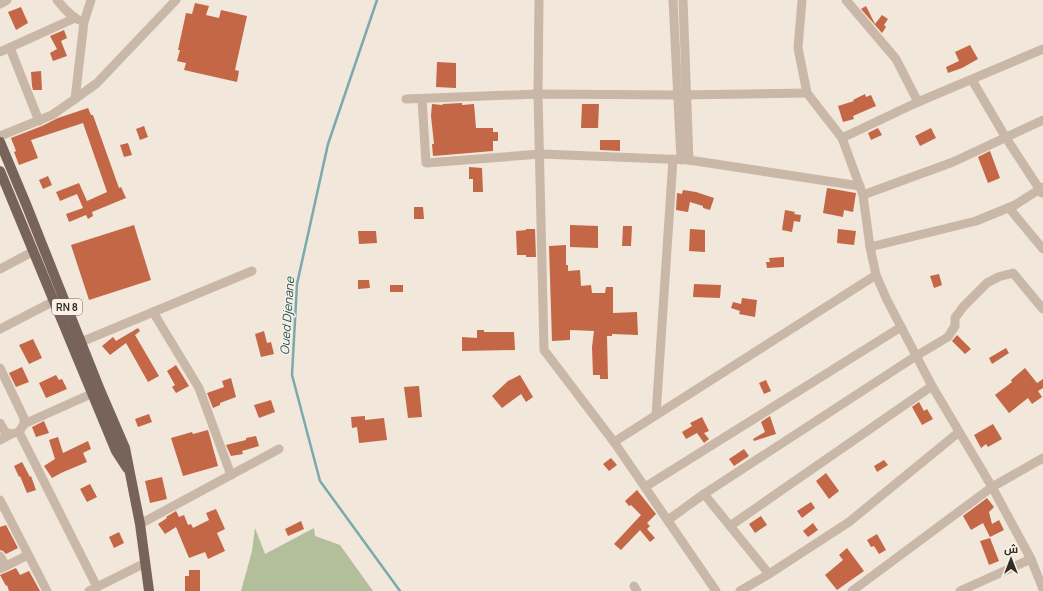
<svg xmlns="http://www.w3.org/2000/svg" width="1043" height="591" viewBox="0 0 1043 591" font-family="Manrope,Cairo,sans-serif">
<rect width="100%" height="100%" fill="#f1e7da"/>
<polygon fill="#b3bf9b" points="255,528 265,554 314,528 315,536 340,545 373,591 241,591 252,551"/>
<g fill="none" stroke-linecap="round" stroke-linejoin="round">
<polyline stroke="#7aaaad" stroke-width="2.5" points="377,0 328,144 297,284 292,375 320,481 400,591"/>
</g>
<g fill="#c36746">
<polygon points="195,3 209,6 206,15 219,18 221,10 247,16 235,70 239,71 237,82 184,70 186,63 177,61 180,50 178,50 186,13 192,14"/>
<polygon points="866,6 875,24 882,15 888,19 884,25 886,27 882,33 861,9"/>
<polygon points="21,7 28,23 16,30 8,12"/>
<polygon points="64,30 67,38 61,41 67,56 53,61 50,53 57,49 50,36"/>
<polygon points="970,45 978,59 962,68 948,73 946,67 959,61 955,52"/>
<polygon points="437,62 456,63 456,88 436,87"/>
<polygon points="41,71 42,90 33,90 32,86 31,72"/>
<polygon points="865,94 866,97 871,95 876,106 853,116 854,119 843,122 838,106 854,101 853,100"/>
<polygon points="462,103 462,105 474,104 476,128 493,128 493,132 498,132 498,141 493,141 493,151 433,156 432,144 434,144 431,116 432,104 442,105 443,104"/>
<polygon points="582,104 599,104 598,128 581,128"/>
<polygon points="88,108 91,115 93,115 119,188 121,187 126,198 92,212 93,216 88,219 86,215 69,222 66,214 83,208 77,194 60,201 56,192 79,183 87,201 107,192 83,123 31,140 38,158 19,165 14,152 16,151 11,138 42,126 58,118"/>
<polygon points="144,126 148,137 140,140 136,129"/>
<polygon points="878,128 882,135 871,140 868,133"/>
<polygon points="931,128 936,138 920,146 915,136"/>
<polygon points="600,140 620,140 620,151 600,150"/>
<polygon points="128,143 132,155 124,157 120,145"/>
<polygon points="990,151 1000,178 988,183 978,157"/>
<polygon points="469,167 482,168 483,192 473,192 473,179 469,179"/>
<polygon points="48,176 52,185 43,189 39,180"/>
<polygon points="827,188 856,193 853,212 844,210 843,217 823,213"/>
<polygon points="683,190 696,192 714,198 710,210 703,208 703,206 690,202 688,212 676,210 677,193 682,194"/>
<polygon points="414,207 423,207 424,219 414,219"/>
<polygon points="785,210 795,212 794,214 801,215 800,222 794,221 792,232 782,230"/>
<polygon points="134,225 151,280 89,300 71,245"/>
<polygon points="570,225 598,226 598,248 570,247"/>
<polygon points="623,226 632,226 631,246 622,246"/>
<polygon points="526,229 535,229 536,257 526,257 526,255 517,255 516,231 526,230"/>
<polygon points="690,229 705,230 705,252 689,251"/>
<polygon points="838,229 856,231 854,245 837,243"/>
<polygon points="358,231 376,231 377,243 359,244"/>
<polygon points="566,245 566,265 568,265 568,271 580,270 581,286 591,285 592,293 605,293 606,287 613,287 613,313 637,312 638,335 612,334 612,336 607,336 608,379 600,379 600,375 593,375 592,347 594,331 570,330 570,340 552,341 549,246"/>
<polygon points="784,257 784,267 767,268 766,262 770,262 769,258"/>
<polygon points="939,274 942,285 934,288 930,276"/>
<polygon points="358,280 369,280 370,288 358,289"/>
<polygon points="694,284 721,285 720,298 693,297"/>
<rect x="390" y="285" width="13" height="7"/>
<polygon points="742,298 757,300 755,317 739,314 740,311 731,308 733,302 741,304"/>
<polygon points="138,328 140,331 135,335 159,376 148,382 126,343 110,355 102,346 113,337 116,341"/>
<polygon points="477,330 484,330 484,332 514,332 515,350 462,351 462,337 477,338"/>
<polygon points="264,331 267,343 271,342 274,354 261,357 255,334"/>
<polygon points="957,335 971,349 965,354 952,341"/>
<polygon points="33,339 42,358 29,364 19,345"/>
<polygon points="1006,348 1009,353 992,364 989,358"/>
<polygon points="176,365 189,386 176,393 172,387 175,385 167,371"/>
<polygon points="22,367 29,382 16,387 9,373"/>
<polygon points="1025,368 1037,383 1043,379 1043,388 1038,391 1042,397 1032,404 1028,398 1009,413 995,395 1012,382 1011,380"/>
<polygon points="56,375 59,380 62,379 67,389 46,398 39,383"/>
<polygon points="520,375 533,397 526,402 521,394 502,408 492,396 508,381"/>
<polygon points="231,378 236,397 220,403 220,405 213,408 207,393 224,387 222,381"/>
<polygon points="766,380 771,391 764,394 759,383"/>
<polygon points="419,386 422,417 408,418 404,387"/>
<polygon points="271,400 275,412 259,418 254,405"/>
<polygon points="919,402 924,411 927,409 933,419 922,425 912,407"/>
<polygon points="149,414 152,422 138,427 135,419"/>
<polygon points="365,416 365,420 384,418 387,440 359,443 357,427 352,428 351,417"/>
<polygon points="770,416 776,434 754,441 753,439 765,432 761,422"/>
<polygon points="702,417 709,431 704,433 709,439 704,443 697,433 686,439 682,432 692,426 690,423"/>
<polygon points="44,421 49,433 36,437 32,427"/>
<polygon points="993,424 1002,439 988,447 986,444 981,448 974,435"/>
<polygon points="208,430 218,466 183,476 171,438 192,432 193,434"/>
<polygon points="256,436 259,446 242,451 243,454 231,456 226,445 246,440 246,438"/>
<polygon points="58,437 63,453 88,441 91,449 83,453 87,462 61,473 52,478 44,466 55,459 49,440"/>
<polygon points="744,449 749,456 734,466 729,459"/>
<polygon points="611,458 617,465 609,471 603,464"/>
<polygon points="884,460 888,465 877,472 874,466"/>
<polygon points="22,462 30,477 31,476 36,490 27,493 20,476 19,477 14,466"/>
<polygon points="826,473 839,491 829,499 816,481"/>
<polygon points="162,477 167,499 150,503 145,481"/>
<polygon points="90,484 97,497 87,502 80,489"/>
<polygon points="637,490 656,514 647,523 650,526 647,529 655,538 650,542 640,530 621,550 614,544 641,515 631,505 629,506 625,501"/>
<polygon points="987,498 994,507 989,512 992,524 999,520 1004,530 990,537 983,523 971,530 963,516"/>
<polygon points="811,502 815,508 802,518 797,511"/>
<polygon points="216,509 225,529 217,533 225,551 208,559 205,552 189,558 176,527 165,534 158,524 167,518 166,517 176,511 179,517 184,515 188,525 191,524 193,528 209,520 206,513"/>
<polygon points="761,516 767,525 755,533 749,524"/>
<polygon points="301,521 304,529 288,536 285,529"/>
<polygon points="813,523 818,530 808,537 803,531"/>
<polygon points="6,525 18,548 6,554 3,551 0,550 0,527"/>
<polygon points="119,532 124,543 114,548 109,537"/>
<polygon points="877,534 886,550 879,554 874,546 871,547 867,540"/>
<polygon points="990,538 999,561 989,565 980,541"/>
<polygon points="847,548 864,571 837,590 825,575 843,560 839,555"/>
<polygon points="16,568 20,575 29,571 40,591 9,591 7,585 6,586 0,575"/>
<polygon points="189,570 200,570 200,591 185,591 185,576 189,576"/>
</g>
<g fill="none" stroke-linecap="round" stroke-linejoin="round">
<g stroke="#c9b7a7" stroke-width="9">
<path d="M57,0c7,8 13,16 22,20"/>
<polyline points="539,0 538,94 544,350 614,442 716,591"/>
<polyline points="673,0 681,160"/>
<polyline points="683,0 689,160"/>
<polyline points="802,0 798,48 807,93 842,138 863,195 870,247 876,275 887,300 932,386 992,487 1031,559 1043,589"/>
<polyline points="846,0 896,59 918,102"/>
<polyline points="0,4 7,0"/>
<polyline points="10,48 39,121"/>
<polyline points="0,52 75,18"/>
<polyline points="972,80 1006,138 1042,193"/>
<polyline points="75,99 97,83 176,0"/>
<polyline points="406,99 538,94 678,95 807,93"/>
<polyline points="422,99 426,163 541,154 689,160 860,186"/>
<polyline points="0,136 52,115 75,99 84,22 91,0"/>
<polyline points="842,138 918,102 1043,49"/>
<polyline points="863,195 953,162 1043,120"/>
<polyline points="1009,208 1043,249"/>
<polyline points="870,247 976,221 1015,205 1043,187"/>
<polyline points="0,269 32,252"/>
<polyline points="153,312 199,388 231,475"/>
<polyline points="0,329 60,298"/>
<polyline points="81,342 252,271"/>
<polyline points="0,368 24,418 24,424 19,432 11,434 5,432 0,423"/>
<polyline points="656,415 673,159"/>
<polyline points="24,424 91,394"/>
<polyline points="19,432 97,587"/>
<polyline points="0,440 11,434"/>
<polyline points="614,442 876,275"/>
<polyline points="645,487 901,327"/>
<polyline points="704,494 769,574"/>
<polyline points="0,500 47,591"/>
<polyline points="668,520 704,494 916,356 948,337 955,326 955,318 963,307 987,283 998,277 1013,273 1043,309"/>
<polyline points="140,524 279,449"/>
<polyline points="730,526 932,386"/>
<polyline points="0,556 6,566"/>
<polyline points="0,569 28,555"/>
<polyline points="634,586 637,591"/>
<polyline points="89,591 145,563"/>
<polyline points="740,591 769,574 849,522 959,432"/>
<polyline points="852,591 992,487 1043,458"/>
<polyline points="960,591 1031,559"/>
</g>
<g stroke="#776359" stroke-width="10">
<polyline points="0,142 26,204 100,390 125,448 140,524 149,591"/>
<polyline points="0,171 116,451 127,468"/>
</g>
</g>
<g text-anchor="middle" dominant-baseline="central" stroke-width="3" stroke-linejoin="round" paint-order="stroke">
<rect fill="#f9f1e6" stroke="#706760" stroke-width="1" x="52" y="299" width="30" height="16" rx="3"/>
<g font-size="10" font-weight="bold" fill="#352c27">
<text x="67" y="307">RN 8</text>
</g>
<g font-size="12" font-style="italic" fill="#1e5155" stroke="#f9f1e6">
<text transform="translate(287 316) rotate(-86)">Oued Djenane</text>
</g>
</g>
<g transform="translate(1011 559)" stroke="#f9f1e6" stroke-width="3" paint-order="stroke">
<path d="M0-3L7 15L0 10L-7 15Z" fill="#352c27"/>
<text y="-6" font-size="11" font-weight="bold" text-anchor="middle" fill="#352c27">ش</text>
</g>
</svg>
